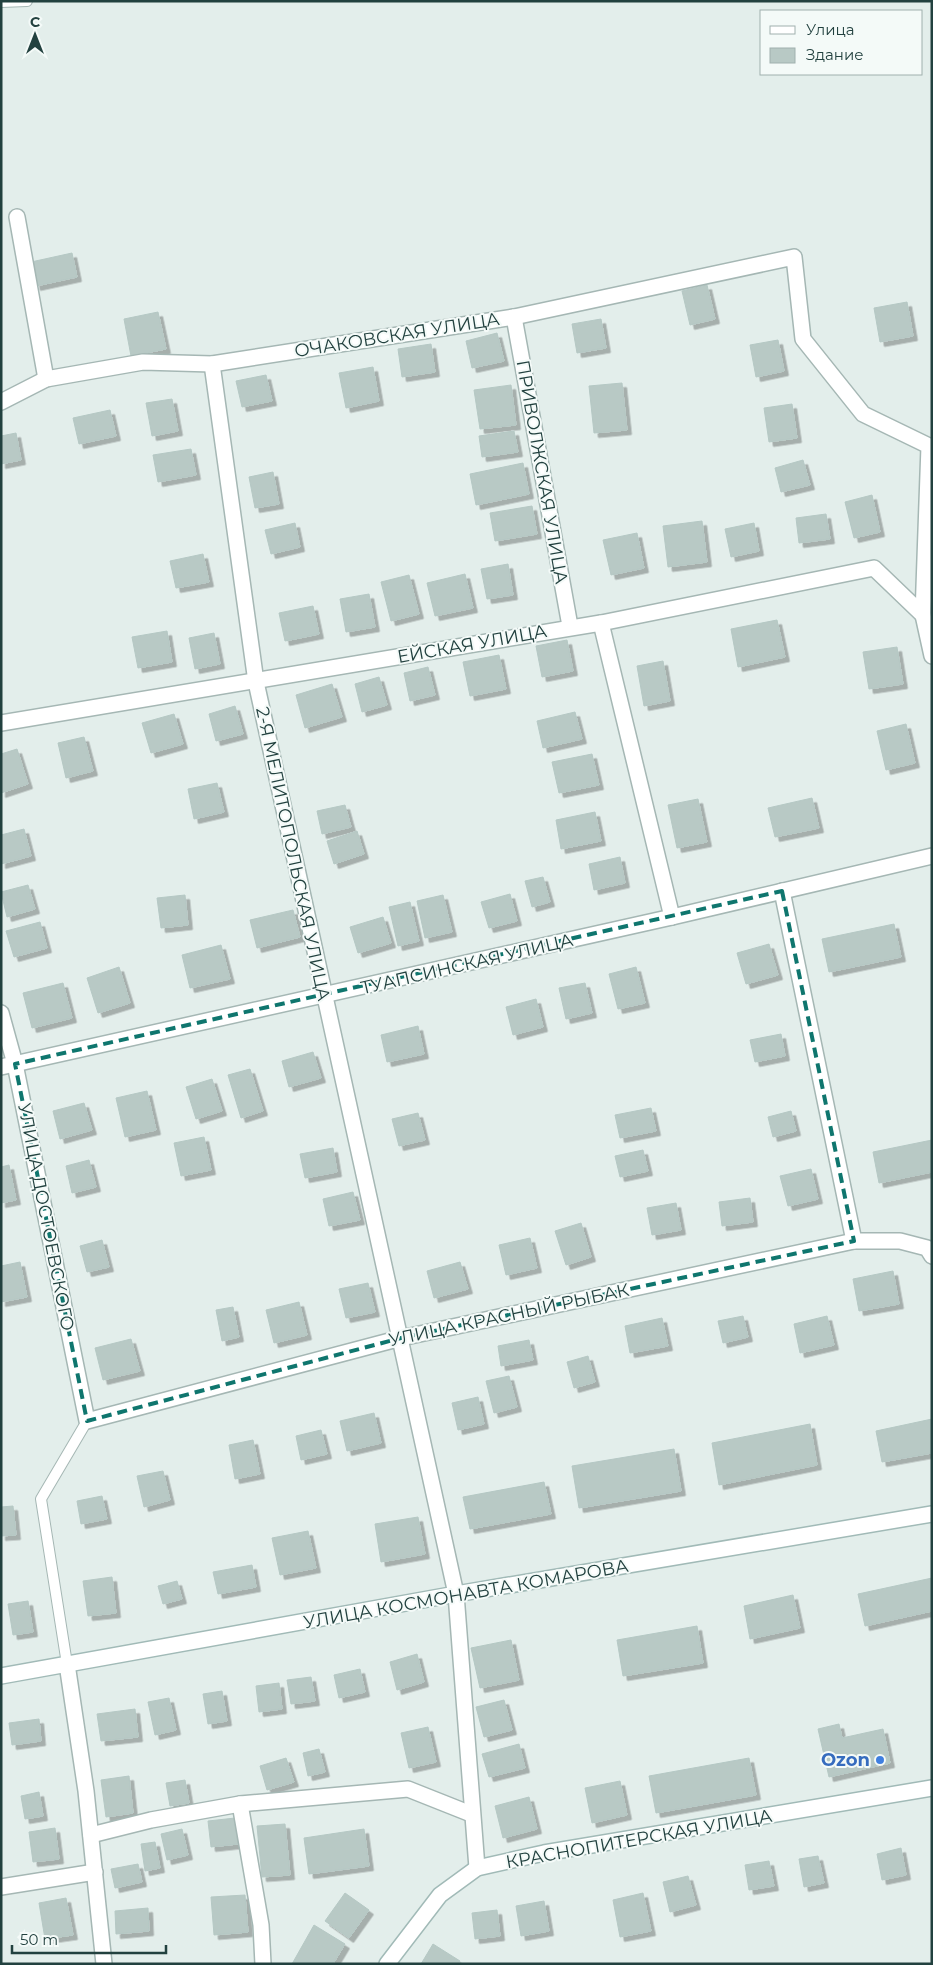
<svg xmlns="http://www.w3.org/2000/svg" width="933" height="1965" viewBox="0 0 933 1965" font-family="Montserrat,sans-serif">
<defs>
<filter id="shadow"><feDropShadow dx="4.5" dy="4.5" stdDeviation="0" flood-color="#0004"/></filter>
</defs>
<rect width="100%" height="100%" fill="#e3eeeb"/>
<g fill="#b8c9c5" stroke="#b5c8c4" filter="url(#shadow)">
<polygon points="72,253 77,277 36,286 31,262"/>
<polygon points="707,285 715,319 690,325 682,291"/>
<polygon points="907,302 913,336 880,342 874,308"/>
<polygon points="158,312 166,349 131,356 124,319"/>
<polygon points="601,319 606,348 577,353 572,324"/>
<polygon points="497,333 504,361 472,368 466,341"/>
<polygon points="778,340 784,371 756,377 750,345"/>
<polygon points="431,344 435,372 402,377 398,349"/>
<polygon points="373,367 379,401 346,408 339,373"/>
<polygon points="266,375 272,401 242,407 236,381"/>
<polygon points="622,383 627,430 594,433 589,386"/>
<polygon points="511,385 516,425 480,429 474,390"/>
<polygon points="172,399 178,431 152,436 146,403"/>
<polygon points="792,404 797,438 769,442 764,408"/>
<polygon points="110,410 116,436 79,444 73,418"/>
<polygon points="514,431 518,452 482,457 479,436"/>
<polygon points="16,433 21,460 1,464 1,436"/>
<polygon points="191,449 196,475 158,482 153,455"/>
<polygon points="803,460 810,485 781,492 775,468"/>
<polygon points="523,463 529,494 476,505 470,474"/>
<polygon points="273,472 279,504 255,508 249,477"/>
<polygon points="872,495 880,532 854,538 845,502"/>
<polygon points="532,506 537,534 495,541 490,513"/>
<polygon points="826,514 830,539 799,543 796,518"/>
<polygon points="702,521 707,562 668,567 663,526"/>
<polygon points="295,523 300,547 271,554 265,530"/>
<polygon points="754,523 759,551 731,557 725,529"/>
<polygon points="637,533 644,568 611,575 603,540"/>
<polygon points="203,554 209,582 176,588 170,561"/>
<polygon points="508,564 513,595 487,599 481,569"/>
<polygon points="465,574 473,608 435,616 427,583"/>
<polygon points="409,575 419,614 391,621 381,582"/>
<polygon points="369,594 375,627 346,632 340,599"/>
<polygon points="313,606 319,634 285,641 279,613"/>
<polygon points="777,620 785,657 738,667 731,629"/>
<polygon points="167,631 172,662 138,668 132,637"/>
<polygon points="214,633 220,664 195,669 189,638"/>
<polygon points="567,640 573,671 542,677 536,646"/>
<polygon points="897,647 903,684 869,689 863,652"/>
<polygon points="499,655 506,689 470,696 463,662"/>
<polygon points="663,661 670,701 644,706 637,666"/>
<polygon points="428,667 435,695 410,701 404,673"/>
<polygon points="379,677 387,705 362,712 355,684"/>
<polygon points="332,684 342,717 305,728 296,695"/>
<polygon points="235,706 243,734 216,741 209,714"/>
<polygon points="575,712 582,739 543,748 537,721"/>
<polygon points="174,714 183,744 151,753 142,723"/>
<polygon points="906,724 915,763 886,770 877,731"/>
<polygon points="84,737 93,771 66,778 58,743"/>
<polygon points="17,749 28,784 1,793 1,754"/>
<polygon points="592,754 599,785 559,793 552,762"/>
<polygon points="217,783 224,812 194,819 188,789"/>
<polygon points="812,798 819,828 775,837 768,808"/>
<polygon points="698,799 707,842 677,848 668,805"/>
<polygon points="345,805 351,827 322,834 317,811"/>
<polygon points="595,812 601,841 561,849 556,820"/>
<polygon points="24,829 31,856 1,864 1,835"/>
<polygon points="357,831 364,854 334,864 327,841"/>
<polygon points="620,857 625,883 594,890 589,864"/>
<polygon points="543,877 550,902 532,907 525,881"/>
<polygon points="28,885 35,909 7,917 1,892"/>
<polygon points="510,894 517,921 489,928 481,902"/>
<polygon points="185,895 188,925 161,928 157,898"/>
<polygon points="443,895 452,932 425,938 417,901"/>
<polygon points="410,902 419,941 398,946 389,907"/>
<polygon points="293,910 300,937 257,948 250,920"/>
<polygon points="383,917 391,943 358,953 350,927"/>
<polygon points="40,922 47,948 14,957 6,931"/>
<polygon points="894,924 901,957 829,972 822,939"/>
<polygon points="769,944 778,975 746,984 737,953"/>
<polygon points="221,945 230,979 190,988 182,955"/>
<polygon points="119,967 130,1003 98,1013 87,978"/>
<polygon points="636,967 645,1003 618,1009 609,974"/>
<polygon points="63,983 72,1018 32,1028 23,993"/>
<polygon points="585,983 592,1013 566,1019 559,988"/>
<polygon points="536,999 543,1027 513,1035 506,1007"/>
<polygon points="418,1026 424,1054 387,1062 381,1035"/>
<polygon points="781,1034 785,1056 755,1062 750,1040"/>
<polygon points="313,1052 321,1078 289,1087 282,1061"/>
<polygon points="250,1069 263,1111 241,1118 228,1075"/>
<polygon points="212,1079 222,1111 196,1119 186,1087"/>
<polygon points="147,1091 156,1130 125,1137 116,1098"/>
<polygon points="84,1103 92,1130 60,1139 53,1111"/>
<polygon points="651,1108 656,1131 620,1138 615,1115"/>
<polygon points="791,1111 796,1131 773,1137 768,1117"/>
<polygon points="418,1113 425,1140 399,1146 392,1119"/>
<polygon points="204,1137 211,1170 181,1176 174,1143"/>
<polygon points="932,1140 932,1172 879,1183 873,1152"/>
<polygon points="333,1148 337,1172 305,1178 300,1154"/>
<polygon points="643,1150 648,1171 620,1177 615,1156"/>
<polygon points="89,1160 96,1187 72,1193 66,1166"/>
<polygon points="9,1165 16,1200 1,1203 1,1167"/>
<polygon points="811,1169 818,1199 788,1206 780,1176"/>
<polygon points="353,1192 360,1220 329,1226 323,1199"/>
<polygon points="750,1198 753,1222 722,1226 719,1202"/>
<polygon points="676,1203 681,1230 652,1235 647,1208"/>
<polygon points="581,1223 591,1257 566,1265 555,1231"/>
<polygon points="530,1238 537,1268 506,1275 499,1245"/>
<polygon points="102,1240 109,1267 87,1272 80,1246"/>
<polygon points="20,1262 27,1297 1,1302 1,1266"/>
<polygon points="460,1262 468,1289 434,1298 427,1271"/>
<polygon points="893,1271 899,1304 859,1311 853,1279"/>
<polygon points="368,1283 375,1312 346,1318 339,1289"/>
<polygon points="299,1302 307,1335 274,1343 266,1310"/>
<polygon points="233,1307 239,1337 222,1341 216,1310"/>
<polygon points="743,1316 748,1337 723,1343 718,1321"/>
<polygon points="827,1316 834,1345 800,1353 794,1324"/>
<polygon points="662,1318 668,1346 630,1353 625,1326"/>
<polygon points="131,1339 140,1371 103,1380 95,1348"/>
<polygon points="529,1340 533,1360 501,1366 498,1346"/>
<polygon points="588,1356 595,1382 574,1388 567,1362"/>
<polygon points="509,1376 517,1407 494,1413 486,1381"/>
<polygon points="478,1397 484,1424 458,1430 452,1403"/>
<polygon points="374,1413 381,1443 347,1451 340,1421"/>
<polygon points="932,1419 932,1453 882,1462 876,1431"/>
<polygon points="810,1424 817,1465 719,1485 712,1443"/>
<polygon points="321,1430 327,1454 301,1460 296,1436"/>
<polygon points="253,1440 260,1474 235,1479 229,1445"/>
<polygon points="674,1449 681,1491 579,1508 572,1466"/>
<polygon points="163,1471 170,1500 144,1507 137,1476"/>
<polygon points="544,1482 551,1514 470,1529 463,1497"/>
<polygon points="102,1496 107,1519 81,1524 77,1501"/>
<polygon points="13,1506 16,1535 1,1536 1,1507"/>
<polygon points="418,1517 425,1554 381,1562 375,1524"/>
<polygon points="308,1531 316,1568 280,1575 272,1538"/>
<polygon points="252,1565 256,1587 218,1594 213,1572"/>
<polygon points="112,1577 116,1613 88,1616 83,1581"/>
<polygon points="932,1578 932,1611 865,1626 858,1594"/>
<polygon points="177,1581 182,1599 163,1604 158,1586"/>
<polygon points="793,1595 800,1628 750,1639 744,1606"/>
<polygon points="28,1601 33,1632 13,1635 8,1604"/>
<polygon points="697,1626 703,1663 623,1676 617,1640"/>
<polygon points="511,1640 519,1680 480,1688 471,1648"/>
<polygon points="417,1654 424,1682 397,1690 390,1662"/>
<polygon points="360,1669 365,1692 339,1698 334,1675"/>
<polygon points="311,1677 315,1701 291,1704 287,1680"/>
<polygon points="279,1683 282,1709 259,1712 256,1686"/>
<polygon points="222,1691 227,1721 208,1724 203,1694"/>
<polygon points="169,1698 176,1730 155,1735 148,1702"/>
<polygon points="504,1700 512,1730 484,1737 476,1707"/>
<polygon points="135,1709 138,1737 101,1741 97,1714"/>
<polygon points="39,1719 41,1741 12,1745 9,1723"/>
<polygon points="839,1724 842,1738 883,1729 890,1763 829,1777 818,1729"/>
<polygon points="428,1727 436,1762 409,1768 401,1733"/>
<polygon points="519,1744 525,1768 489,1777 482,1754"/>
<polygon points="319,1749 325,1772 308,1776 303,1753"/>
<polygon points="286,1758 294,1782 267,1790 260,1766"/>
<polygon points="749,1758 756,1795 656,1813 649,1776"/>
<polygon points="129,1776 133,1813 106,1817 101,1780"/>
<polygon points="185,1780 189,1803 170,1806 166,1783"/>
<polygon points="620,1781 627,1815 592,1823 585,1788"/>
<polygon points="39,1792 43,1816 25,1819 21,1796"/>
<polygon points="529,1797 537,1829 503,1838 495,1806"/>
<polygon points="235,1818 238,1844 211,1847 208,1821"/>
<polygon points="285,1824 290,1875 262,1877 257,1826"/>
<polygon points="55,1828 59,1859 33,1862 29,1832"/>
<polygon points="182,1829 188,1855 167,1860 161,1834"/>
<polygon points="364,1829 369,1866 309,1874 304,1838"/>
<polygon points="155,1842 160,1868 145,1871 141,1844"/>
<polygon points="901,1848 906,1875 882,1880 877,1854"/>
<polygon points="818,1856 824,1883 804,1887 799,1859"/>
<polygon points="769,1861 774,1886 749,1890 745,1865"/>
<polygon points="138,1864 142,1882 115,1888 111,1869"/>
<polygon points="688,1876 696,1905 670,1912 663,1882"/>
<polygon points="345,1893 369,1910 349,1938 325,1921"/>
<polygon points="643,1893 651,1931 620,1937 613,1900"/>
<polygon points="245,1895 248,1932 214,1935 211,1897"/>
<polygon points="66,1898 73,1935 45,1939 39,1903"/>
<polygon points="544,1901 549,1931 521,1936 516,1906"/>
<polygon points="148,1908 149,1931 116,1934 115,1911"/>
<polygon points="497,1910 500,1936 475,1939 472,1913"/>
<polygon points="314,1925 345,1944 333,1964 292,1964"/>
<polygon points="433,1944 460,1961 458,1964 421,1964"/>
</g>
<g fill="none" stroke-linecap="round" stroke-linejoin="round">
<defs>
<g id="service">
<polyline points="1,2 27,1"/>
<polyline points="67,1664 41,1499 87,1421"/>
</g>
<g id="minor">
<polyline points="17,217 46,379"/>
<polyline points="514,317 570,626"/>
<polyline points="212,364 256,682 456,1594 477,1868"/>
<polyline points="1,402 46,379 143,362 212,364 514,317 794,257 803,339 863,414 929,446 923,615 932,656"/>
<polyline points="601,623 672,917"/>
<polyline points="1,723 601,623 874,568 923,615"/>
<polyline points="782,891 854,1241"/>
<polyline points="1,1013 15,1064 87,1421 401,1338 854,1241 900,1241 927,1248 932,1256"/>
<polyline points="1,1067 672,917 932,856"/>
<polyline points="67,1664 86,1791 104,1964"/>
<polyline points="240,1804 261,1925 263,1964"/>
<polyline points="91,1835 151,1820 240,1804 408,1789 471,1814"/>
<polyline points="1,1887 95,1872"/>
</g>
<g id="secondary">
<polyline points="1,1676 456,1594 932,1514"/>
<polyline points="387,1964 440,1895 477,1868 544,1853 932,1788"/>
</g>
</defs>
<use href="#service" stroke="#a5b7b4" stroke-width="12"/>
<use href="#minor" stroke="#a5b7b4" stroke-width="18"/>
<use href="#secondary" stroke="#a1bab7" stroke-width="18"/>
<use href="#service" stroke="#fff" stroke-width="10"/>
<use href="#minor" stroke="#fff" stroke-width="15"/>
<use href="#secondary" stroke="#fff" stroke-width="15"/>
</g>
<path fill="none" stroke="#0f766e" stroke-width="4" stroke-dasharray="10 6" stroke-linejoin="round" d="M782,891l72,350 -453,97 -314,83 -72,-357z"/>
<circle fill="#3f7fe0" stroke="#f4faf8" stroke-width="2" cx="880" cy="1760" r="5"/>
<g text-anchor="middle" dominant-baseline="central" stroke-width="4" stroke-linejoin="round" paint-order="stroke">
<g font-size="18" fill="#22413f" stroke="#f4faf8">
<text transform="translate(397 335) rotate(-9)">ОЧАКОВСКАЯ УЛИЦА</text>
<text transform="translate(542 472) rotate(80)">ПРИВОЛЖСКАЯ УЛИЦА</text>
<text transform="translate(472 644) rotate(-10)">ЕЙСКАЯ УЛИЦА</text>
<text transform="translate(293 854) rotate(78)">2-Я МЕЛИТОПОЛЬСКАЯ УЛИЦА</text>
<text transform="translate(467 964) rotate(-13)">ТУАПСИНСКАЯ УЛИЦА</text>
<text transform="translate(46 1217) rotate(79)">УЛИЦА ДОСТОЕВСКОГО</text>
<text transform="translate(509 1315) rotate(-12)">УЛИЦА КРАСНЫЙ РЫБАК</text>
<text transform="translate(466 1594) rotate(-10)">УЛИЦА КОСМОНАВТА КОМАРОВА</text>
<text transform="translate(639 1839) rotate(-10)">КРАСНОПИТЕРСКАЯ УЛИЦА</text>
</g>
<g font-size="18" font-weight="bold" fill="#366cbe" stroke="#f4faf8" text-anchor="end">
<text x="870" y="1760">Ozon</text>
</g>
</g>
<rect width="933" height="1965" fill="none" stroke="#22413f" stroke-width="5"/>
<rect x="760" y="10" width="162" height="65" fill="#f4faf8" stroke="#a0b0ae"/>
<rect x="770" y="26" width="25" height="8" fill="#ffffff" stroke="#a0b0ae"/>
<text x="806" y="35" font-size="15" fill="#22413f">Улица</text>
<rect x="770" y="48" width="25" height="15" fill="#b8c9c5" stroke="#a0b0ae"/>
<text x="806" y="60" font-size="15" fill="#22413f">Здание</text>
<g transform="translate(35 35)" stroke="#f4faf8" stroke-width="4" paint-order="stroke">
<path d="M0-4L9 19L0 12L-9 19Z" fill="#22413f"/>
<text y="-8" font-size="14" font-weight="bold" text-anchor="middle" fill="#22413f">С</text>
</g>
<path d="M12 1945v8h154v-8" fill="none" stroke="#22413f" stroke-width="2.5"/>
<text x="20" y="1945" font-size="15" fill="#22413f" stroke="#f4faf8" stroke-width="4" paint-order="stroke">50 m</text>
</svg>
